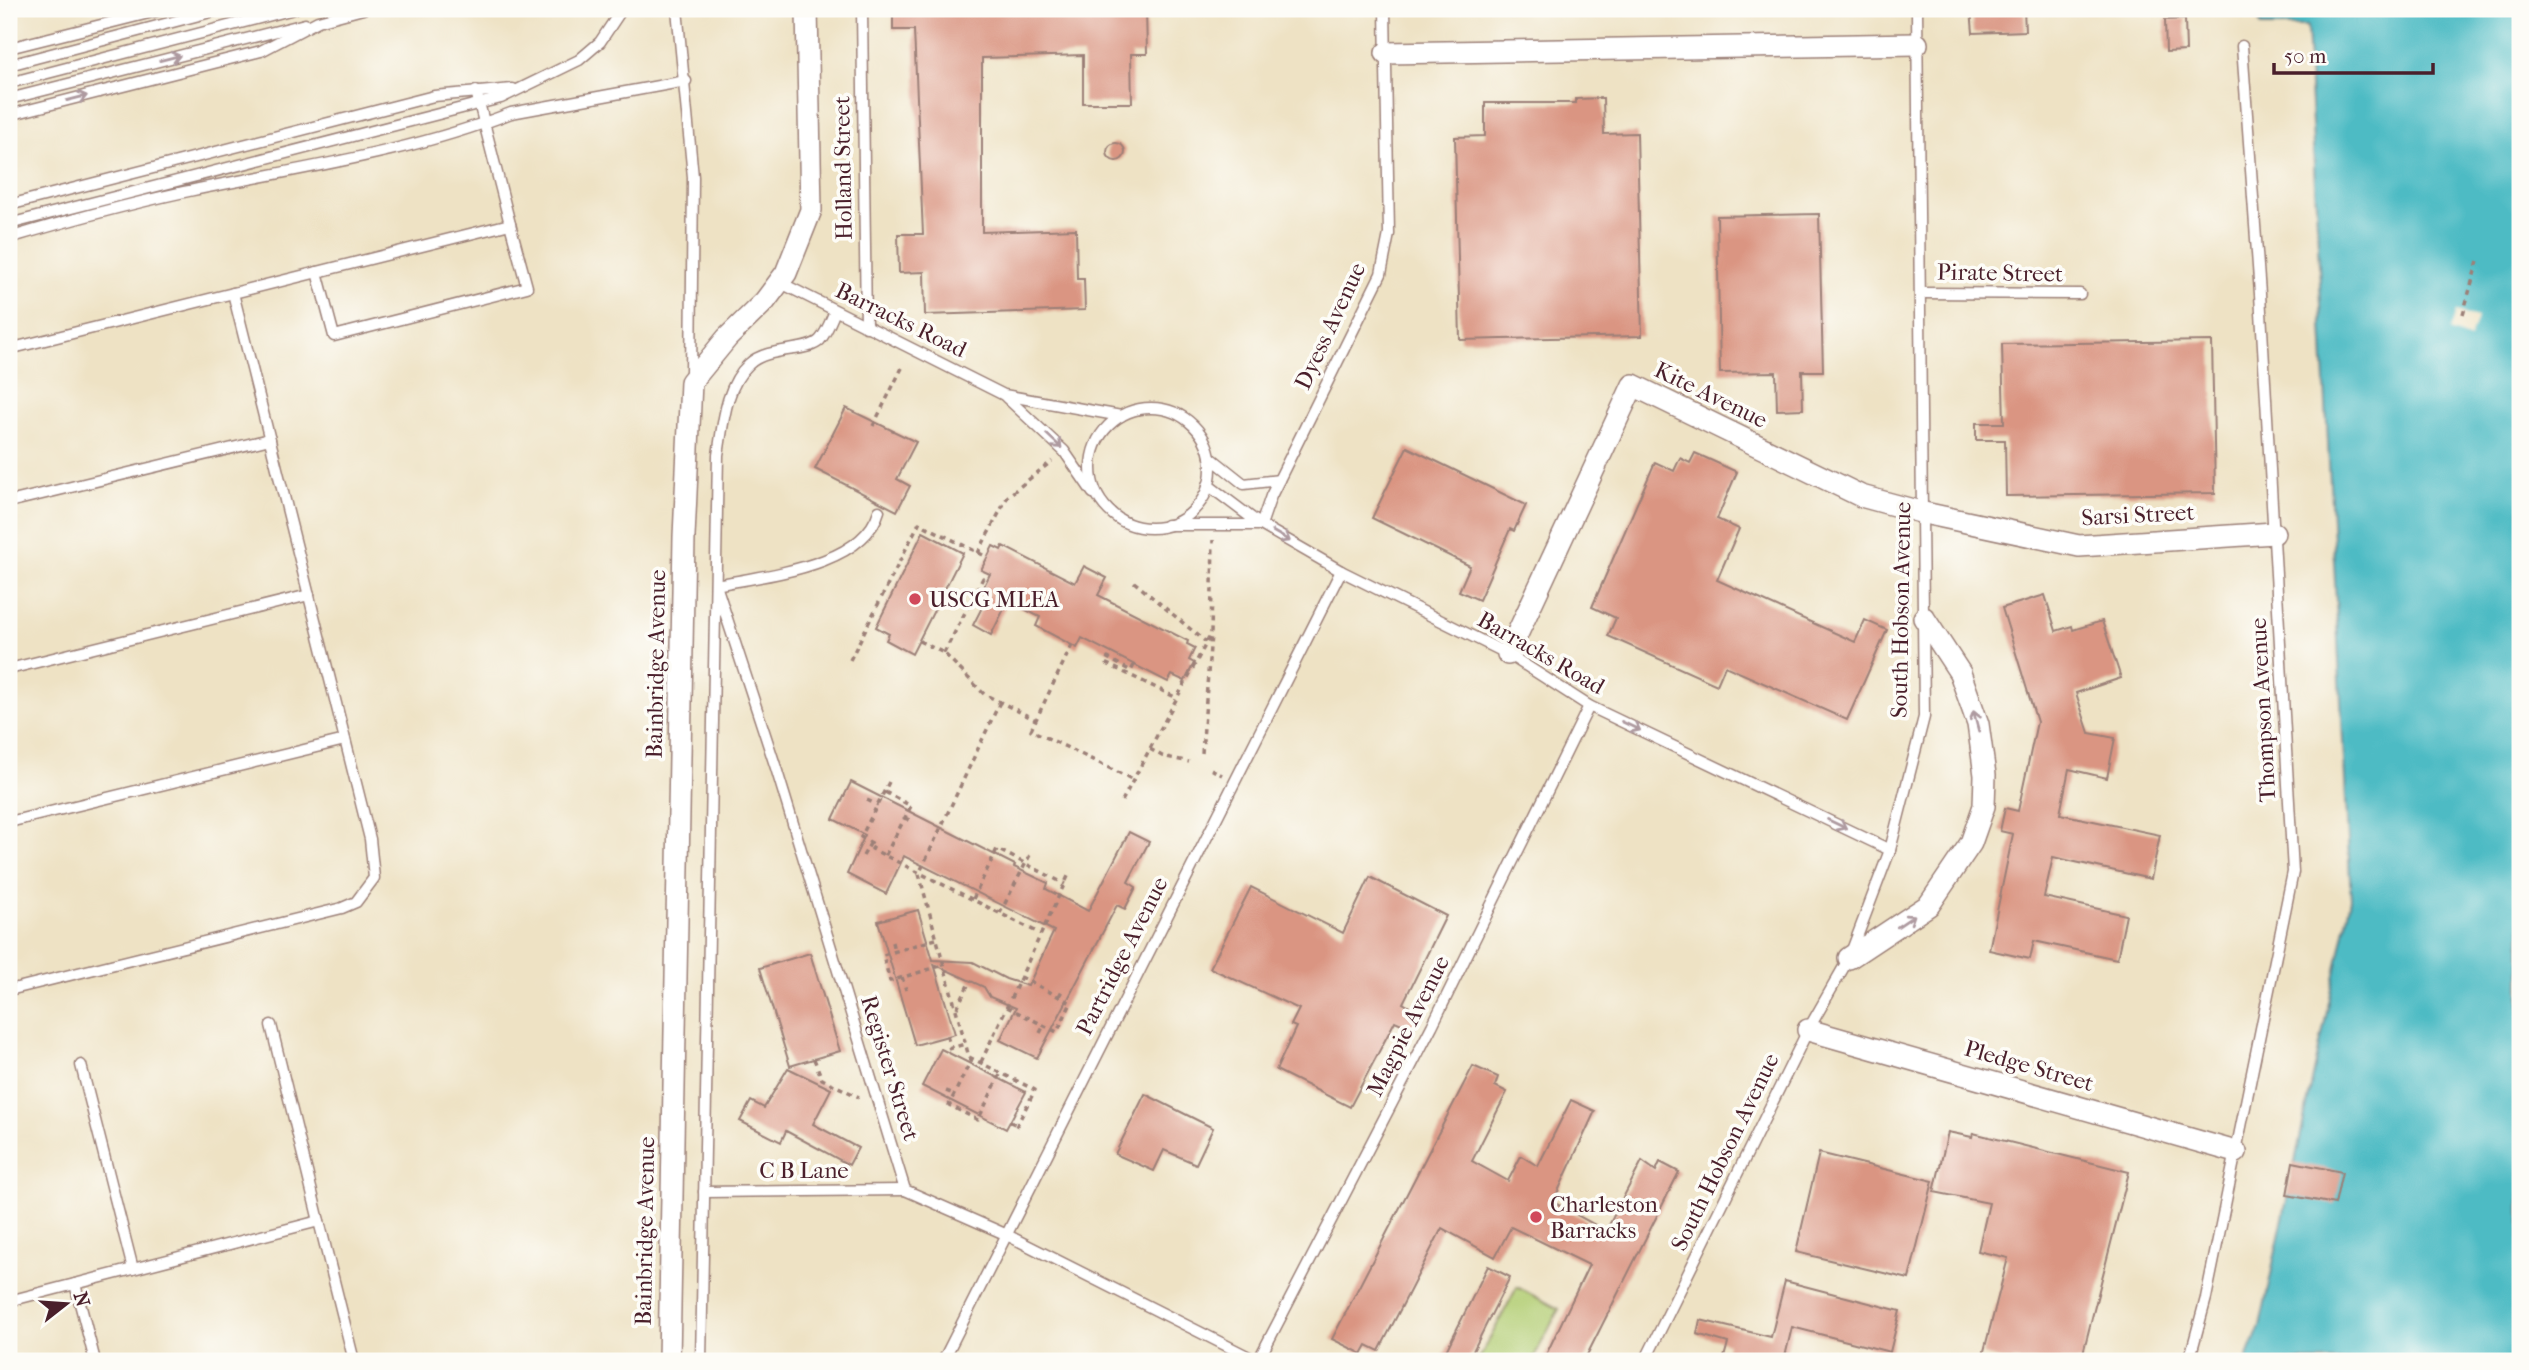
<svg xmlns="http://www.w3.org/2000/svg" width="2529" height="1370" viewBox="0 0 2529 1370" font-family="'IM FELL French Canon',serif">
<rect width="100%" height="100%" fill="#fdfcf7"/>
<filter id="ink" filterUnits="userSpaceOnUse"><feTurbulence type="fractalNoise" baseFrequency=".0143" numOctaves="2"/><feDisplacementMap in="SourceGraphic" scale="14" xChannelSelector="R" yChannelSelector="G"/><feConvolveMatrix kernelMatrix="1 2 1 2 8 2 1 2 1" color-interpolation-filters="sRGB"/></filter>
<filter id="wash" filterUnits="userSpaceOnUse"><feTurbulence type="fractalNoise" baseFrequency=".00686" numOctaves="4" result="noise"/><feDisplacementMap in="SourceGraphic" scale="28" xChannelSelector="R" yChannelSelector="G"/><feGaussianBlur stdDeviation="1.57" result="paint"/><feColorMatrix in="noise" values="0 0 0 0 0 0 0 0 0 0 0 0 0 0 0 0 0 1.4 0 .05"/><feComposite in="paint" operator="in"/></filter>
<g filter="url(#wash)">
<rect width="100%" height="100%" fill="#eee2c4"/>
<polygon fill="#b3ce74" stroke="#7e7650" stroke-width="2" points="1517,1287 1559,1309 1532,1361 1478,1361"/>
<polygon fill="#4dbbc4" stroke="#4c6d78" stroke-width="2" points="2256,9 2520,9 2520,1361 2246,1361 2260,1326 2351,899 2307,26 2261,26"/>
<polygon fill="#eee2c4" points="2456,312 2477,318 2470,339 2450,331"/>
<g id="blocks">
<g fill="#da9582">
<polygon points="893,9 1146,9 1147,54 1131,54 1132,103 1083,103 1083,55 982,58 982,232 1076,229 1077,279 1084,279 1085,310 925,315 924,272 899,273 898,234 923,234 914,30 893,30"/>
<polygon points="1971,9 2024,9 2025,31 1973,33"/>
<polygon points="2185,19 2186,51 2166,52 2165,20"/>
<polygon points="1603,98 1604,134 1637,133 1642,336 1460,340 1455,137 1485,136 1485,103 1576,103 1576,99"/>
<circle cx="1116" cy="152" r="9"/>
<polygon points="1819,214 1823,371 1802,371 1803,409 1777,410 1776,372 1720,373 1717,216"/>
<polygon points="2212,341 2215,493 2006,496 2005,440 1976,440 1976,423 2004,423 2002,344"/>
<polygon points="846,408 916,442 897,479 910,486 897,511 815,469"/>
<polygon points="1407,447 1526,505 1514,531 1510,529 1479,600 1459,591 1470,566 1372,518"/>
<polygon points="1695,453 1737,472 1717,519 1739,529 1717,580 1855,642 1865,620 1887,630 1847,720 1725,666 1717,685 1608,636 1616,618 1592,607 1655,462 1674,471 1680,458 1690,463"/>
<polygon points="923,532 963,553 912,654 886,640 889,634 876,627"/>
<polygon points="993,546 1001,550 1003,546 1075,583 1084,566 1107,578 1098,595 1188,641 1187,644 1195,648 1189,660 1194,663 1185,681 1172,675 1168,682 1082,638 1077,648 1036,626 1040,617 1008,601 991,635 973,625 990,592 983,588 990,574 981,570"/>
<polygon points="2045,595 2056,631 2072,626 2073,630 2102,621 2121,678 2076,693 2089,733 2115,738 2107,778 2069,769 2060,814 2160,835 2151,879 2053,857 2044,897 2126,915 2117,959 2034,941 2030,959 1989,950 2013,834 2000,831 2005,808 2018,811 2037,722 2002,608"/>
<polygon points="851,782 1015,865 1014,867 1048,883 1046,889 1088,911 1129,832 1149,842 1128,882 1136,887 1125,909 1117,905 1037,1058 1000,1040 1016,1008 990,997 984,987 934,964 955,1034 915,1045 878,921 918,910 933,960 973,962 1006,979 1028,986 1054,931 904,856 886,894 847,874 865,835 833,819"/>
<polygon points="1370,877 1446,916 1403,1003 1421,1014 1413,1029 1395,1021 1350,1107 1276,1070 1296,1027 1291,1025 1299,1009 1210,968 1251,887 1343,933"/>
<polygon points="810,953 840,1051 790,1066 760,968"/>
<polygon points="941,1049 1026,1092 1006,1129 922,1086"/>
<polygon points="1473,1066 1498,1077 1495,1086 1507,1092 1472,1161 1508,1181 1521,1156 1538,1166 1571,1100 1595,1111 1553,1202 1606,1231 1642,1161 1656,1171 1660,1162 1679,1172 1584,1361 1543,1361 1589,1265 1511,1227 1495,1257 1442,1228 1379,1351 1367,1345 1362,1354 1332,1339"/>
<polygon points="788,1068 831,1089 813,1124 858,1148 849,1165 786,1131 781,1142 740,1121 751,1101 764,1108"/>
<polygon points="1145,1094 1213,1128 1196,1164 1164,1150 1154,1171 1115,1154"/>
<polygon points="1948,1132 1972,1137 1973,1133 2129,1172 2081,1361 2006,1361 1983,1355 2008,1258 1978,1251 1989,1203 1934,1192"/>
<polygon points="1819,1153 1933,1181 1909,1279 1796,1252"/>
<polygon points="2293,1162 2342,1172 2335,1204 2287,1195"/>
<polygon points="1488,1266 1510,1277 1468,1361 1441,1361"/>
<polygon points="1785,1281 1900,1311 1890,1352 1792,1327 1784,1361 1723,1361 1728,1343 1697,1334 1700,1320 1771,1337"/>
</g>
</g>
</g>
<g filter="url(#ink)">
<use href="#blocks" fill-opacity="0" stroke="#9c8078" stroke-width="2"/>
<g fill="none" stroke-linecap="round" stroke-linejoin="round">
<defs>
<g id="lane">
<polyline points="677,9 693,177 691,376"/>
<polyline points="862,9 866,327"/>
<polyline points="9,48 165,9"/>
<polyline points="9,65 222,9"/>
<polyline points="9,83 294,9"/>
<polyline points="9,99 305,24"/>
<polyline points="9,115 261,51 318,21 363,9"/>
<polyline points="9,205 434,96 513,89"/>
<polyline points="9,224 501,98 579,60 600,42 622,9"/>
<path d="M9,238c57,-17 116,-33 175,-46 109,-23 223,-38 327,-79l175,-32"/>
<polyline points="317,272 334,336 527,287 510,224"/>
<polyline points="779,282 1004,395 1121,416"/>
<polyline points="1921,293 2080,294"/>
<polyline points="9,349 510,224 476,91"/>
<polyline points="1006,397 1064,451 1093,493"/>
<circle cx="1151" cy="468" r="60"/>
<polyline points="1210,457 1244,484 1279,480"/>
<polyline points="1208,485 1261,525 1271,496 1381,274 1389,234 1385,9"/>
<polyline points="9,502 270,439"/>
<path d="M879,511c-16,56 -114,64 -163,74l60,183 129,422 100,44 252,127"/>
<polyline points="1167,525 1261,525 1341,571 1508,654 1589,706 1890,850"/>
<polyline points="9,669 309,595"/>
<polyline points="9,822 345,740"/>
<polyline points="9,990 342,908 356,902 374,878 370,839 233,293"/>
<polyline points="271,1025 319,1221"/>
<polyline points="81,1065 133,1269"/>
<polyline points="704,1192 905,1190"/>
<polyline points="75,1284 95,1361"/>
<polyline points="9,1301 319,1221 354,1361"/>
<path d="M701,1361l17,-906c5,-30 7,-69 31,-91 19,-18 59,-11 71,-24 7,-8 11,-20 15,-29"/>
<polyline points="943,1361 1341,571"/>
<polyline points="1258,1361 1432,1026 1589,706"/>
<polyline points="1645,1361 1808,1030 1849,958 1890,850 1924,717 1917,9"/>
<polyline points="2189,1361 2206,1298 2293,872 2260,294 2242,46"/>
</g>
<g id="street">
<polyline points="1386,53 1917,44"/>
<polyline points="1508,654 1633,385 1861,496 1924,513 2079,546 2274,533"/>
<polyline points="1849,958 1929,905 1971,843 1984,806 1985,775 1978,724 1960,673 1924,618"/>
<polyline points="1808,1030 2236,1152"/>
<polyline points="669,1361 684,537 691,382 727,338 765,301 786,273 811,210 807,9"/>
</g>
</defs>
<use href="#lane" stroke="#9c8078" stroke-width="13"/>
<use href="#street" stroke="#9c8078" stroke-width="24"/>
<g stroke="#9c8078" stroke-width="3.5" stroke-dasharray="5 5" stroke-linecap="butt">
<polyline points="2463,314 2479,257"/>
<polyline points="873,426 904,364"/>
<polyline points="978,553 1008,496 1052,461"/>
<polyline points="1134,582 1206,642"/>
<polyline points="919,641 944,653 984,694 1036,720"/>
<polyline points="1072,645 1031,730 1134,780"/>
<polyline points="944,653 983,578 986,581"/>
<polyline points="850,660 919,523 987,557"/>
<polyline points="1134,665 1131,671 1108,658 1105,663 1177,698"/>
<polyline points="1000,702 919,874 969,1057 1035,1090 1016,1127"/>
<polyline points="1150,749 1162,756 1189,762"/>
<polyline points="1202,753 1211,634 1213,540"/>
<polyline points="1211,769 1222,775"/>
<polyline points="889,782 861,837 875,845 872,849 1041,934"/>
<polyline points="885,792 911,806 885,856"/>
<polyline points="867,800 878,805"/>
<polyline points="1122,801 1210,636"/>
<polyline points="905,818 914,822"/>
<polyline points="863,856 871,842"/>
<polyline points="973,899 997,849 1065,884"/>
<polyline points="1000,913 1031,853"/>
<polyline points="936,939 883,955 890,981 944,965"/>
<polyline points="892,942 894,951"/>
<polyline points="902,977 906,990"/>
<polyline points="1059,996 1063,989"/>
<polyline points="1007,1007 1057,1032 1071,1003 1021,977"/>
<polyline points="957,1008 968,985"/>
<polyline points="1040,1033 1044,1025"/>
<polyline points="947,1036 951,1048"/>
<polyline points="948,1049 965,1044"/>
<polyline points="972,1058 949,1105 978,1120 1001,1073"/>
<polyline points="814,1059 822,1079 859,1097"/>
<polyline points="981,1062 1070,872"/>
<polyline points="946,1091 954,1094"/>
<polyline points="1010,1122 1017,1125"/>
</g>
<use href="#lane" stroke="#fff" stroke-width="10"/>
<use href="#street" stroke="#fff" stroke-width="21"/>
</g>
<defs><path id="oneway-shaft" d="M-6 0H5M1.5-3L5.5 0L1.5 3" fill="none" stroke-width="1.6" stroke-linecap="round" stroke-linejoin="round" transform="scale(1.75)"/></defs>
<g stroke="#ae9aa0">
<use href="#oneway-shaft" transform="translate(170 58) rotate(-14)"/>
<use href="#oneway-shaft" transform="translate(77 98) rotate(-14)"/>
<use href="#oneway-shaft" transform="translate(1054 441) rotate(43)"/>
<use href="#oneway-shaft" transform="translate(1281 536) rotate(30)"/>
<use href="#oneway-shaft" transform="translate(1976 721) rotate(-105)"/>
<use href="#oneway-shaft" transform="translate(1631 726) rotate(26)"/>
<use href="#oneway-shaft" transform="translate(1837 824) rotate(26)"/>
<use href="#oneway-shaft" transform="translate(1906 921) rotate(-34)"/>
</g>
</g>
<g fill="#d1495b" stroke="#fdfcf7" stroke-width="2.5">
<circle cx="915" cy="599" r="7"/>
<circle cx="1536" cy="1217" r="7"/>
</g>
<g text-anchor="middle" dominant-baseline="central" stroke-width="7" stroke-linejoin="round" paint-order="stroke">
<g font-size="23" fill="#4a1f2b" stroke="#fdfcf7">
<text transform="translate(843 168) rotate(-91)">Holland Street</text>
<text transform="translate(2000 273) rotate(1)">Pirate Street</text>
<text transform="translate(901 320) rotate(26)">Barracks Road</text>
<text transform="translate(1330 326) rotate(-65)">Dyess Avenue</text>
<text transform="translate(1711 395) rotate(26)">Kite Avenue</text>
<text transform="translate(2138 515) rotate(-3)">Sarsi Street</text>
<text transform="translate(1901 610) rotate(-89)">South Hobson Avenue</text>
<text transform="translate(1541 653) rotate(30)">Barracks Road</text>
<text transform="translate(656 664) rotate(-89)">Bainbridge Avenue</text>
<text transform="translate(2263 710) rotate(-93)">Thompson Avenue</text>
<text transform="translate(1122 956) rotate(-63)">Partridge Avenue</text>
<text transform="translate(1408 1026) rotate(-63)">Magpie Avenue</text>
<text transform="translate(2029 1066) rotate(16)">Pledge Street</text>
<text transform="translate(890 1068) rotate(73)">Register Street</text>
<text transform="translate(1725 1152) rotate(-64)">South Hobson Avenue</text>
<text x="804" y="1170">C B Lane</text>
<text transform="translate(645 1231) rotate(-89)">Bainbridge Avenue</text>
</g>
<g font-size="23" fill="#4a1f2b" stroke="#fdfcf7" text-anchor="start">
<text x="929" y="599">USCG MLEA</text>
<text x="1550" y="1204">Charleston<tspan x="1550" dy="26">Barracks</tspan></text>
</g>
</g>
<rect width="2529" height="1370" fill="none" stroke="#fdfcf7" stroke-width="35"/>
<g transform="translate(66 1304) rotate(73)" stroke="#fdfcf7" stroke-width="5" paint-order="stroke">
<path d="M0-5L12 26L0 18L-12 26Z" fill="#4a1f2b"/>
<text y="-10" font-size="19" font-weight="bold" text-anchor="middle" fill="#4a1f2b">N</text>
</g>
<path d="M2274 63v10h159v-10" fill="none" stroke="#4a1f2b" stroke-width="3.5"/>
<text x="2284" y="63" font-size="21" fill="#4a1f2b" stroke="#fdfcf7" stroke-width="5" paint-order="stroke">50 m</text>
</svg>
